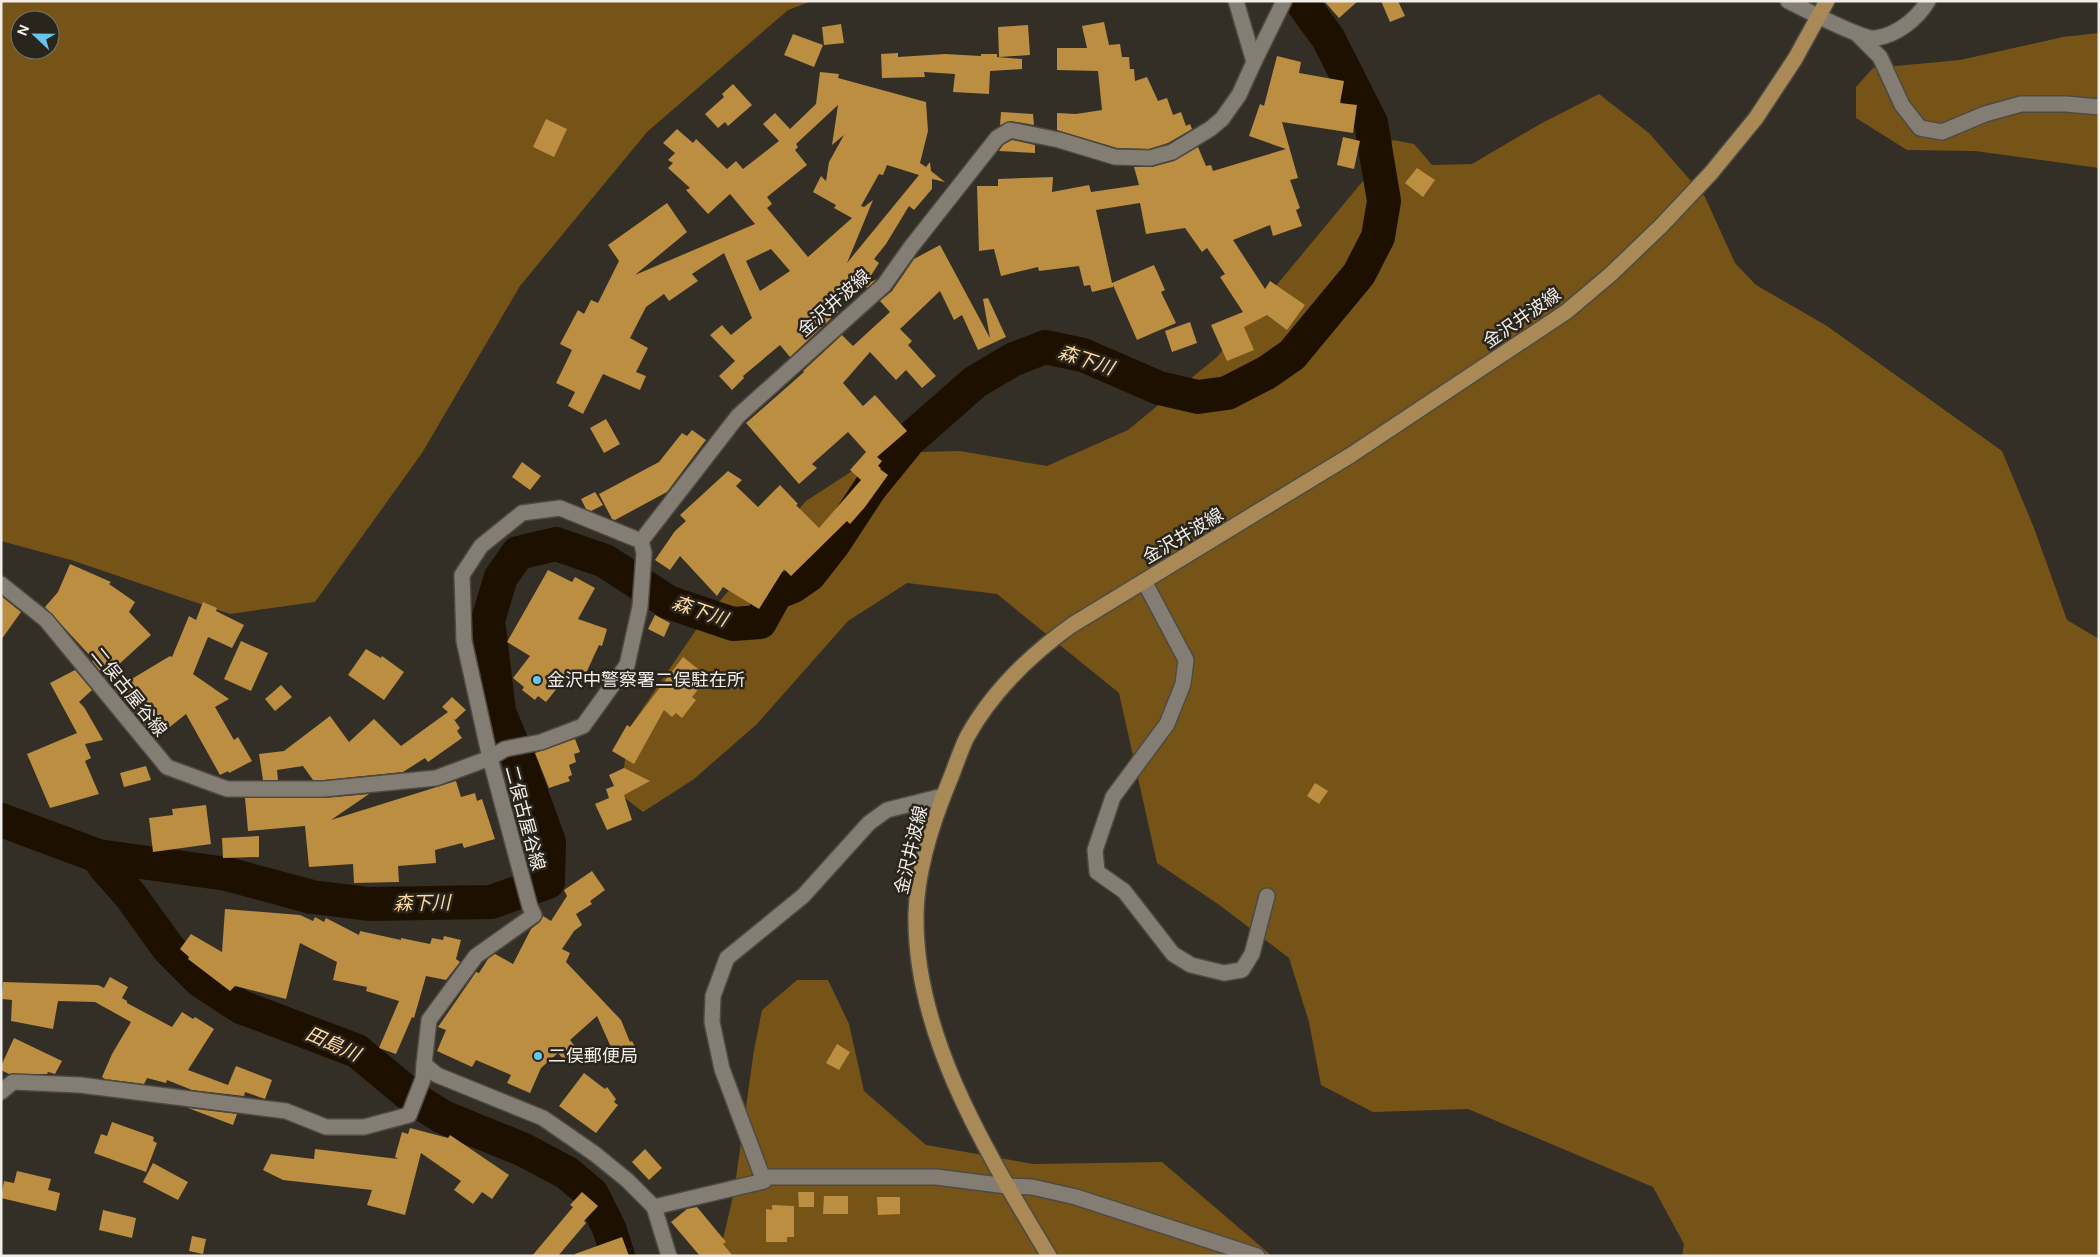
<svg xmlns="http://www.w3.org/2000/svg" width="2100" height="1257" viewBox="0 0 2100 1257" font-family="'DM Sans','Noto Sans JP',sans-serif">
<rect width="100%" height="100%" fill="#332e26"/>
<g fill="#765417" fill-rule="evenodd">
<path d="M1,1h811l-24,9 -141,122 -127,154 -98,167 -107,149 -85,12 -159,-54 -70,-19zM20,20h30v30h-30z"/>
<polygon points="2099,33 2099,168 1975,151 1907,150 1856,118 1856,87 1873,68 1960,60 2063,37"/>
<polygon points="1599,94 1649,133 1705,197 1735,263 1756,285 1827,326 2002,451 2034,528 2067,620 2099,639 2099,1256 1682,1256 1684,1244 1653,1187 1468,1109 1373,1112 1321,1085 1309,1022 1289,958 1218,904 1157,863 1119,693 997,594 907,583 848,621 757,724 694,779 643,812 620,794 630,727 700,624 806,501 880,453 960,451 1047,466 1128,430 1217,357 1372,170 1393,140 1414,144 1432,165 1472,164 1542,123"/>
<polygon points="797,980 828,980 849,1024 864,1091 926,1145 1033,1164 1162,1162 1272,1256 719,1256 734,1192 754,1050 762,1010"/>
</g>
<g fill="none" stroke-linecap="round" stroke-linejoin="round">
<g stroke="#1e1000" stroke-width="34">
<polyline points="1,820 98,856 227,874 312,897 369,904 491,902 548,882 549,842 521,765 499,712 488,620 501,577 518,553 556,544 605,561 668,602 733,624 760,622 776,593 793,586 809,575 834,543 870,488 909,440 975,382 1012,360 1045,347 1083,355 1159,388 1198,397 1227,393 1266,373 1292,355 1359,274 1378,237 1384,201 1371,123 1328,38 1301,1"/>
<polyline points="98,856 106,868 130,895 169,949 201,981 241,1007 357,1051 416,1100 443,1117 524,1150 567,1173 592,1194 609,1228 618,1256"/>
</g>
</g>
<g fill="#bc8e41" fill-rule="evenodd">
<polygon points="1324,1 1358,1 1339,18"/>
<polygon points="1381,1 1398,1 1405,16 1390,22"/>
<polygon points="1104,22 1109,45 1120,44 1122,57 1129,57 1130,69 1134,69 1135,81 1147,77 1158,101 1167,98 1173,115 1181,112 1186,126 1190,124 1192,129 1168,143 1149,149 1117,148 1057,130 1057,113 1076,114 1102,110 1098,71 1057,70 1057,48 1087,48 1082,26"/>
<polygon points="841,24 844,43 824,45 822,27"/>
<polygon points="1028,25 1030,55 999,57 998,27"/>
<polygon points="793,34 823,45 814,67 784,55"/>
<polygon points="898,53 898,57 945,54 981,56 981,54 997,54 997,57 1022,59 1022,69 990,71 989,94 953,92 955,74 924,72 925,77 882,78 881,54"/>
<polygon points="1277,56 1301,62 1299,73 1344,81 1340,103 1357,105 1353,133 1282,122 1298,178 1290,180 1300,208 1296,210 1302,226 1273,236 1270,225 1233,240 1265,289 1270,281 1305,305 1287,330 1267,315 1244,327 1254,350 1227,361 1211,325 1243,312 1220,277 1225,274 1207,248 1202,252 1185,228 1146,234 1140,203 1096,210 1112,283 1154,265 1165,290 1161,292 1176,323 1137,340 1113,285 1113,287 1092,292 1090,285 1084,286 1079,266 1039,271 1038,267 1001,276 994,249 979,251 977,186 998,186 998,179 1053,177 1052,192 1089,185 1091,192 1139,185 1134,167 1152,167 1174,161 1198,147 1206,166 1211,165 1213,171 1286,149 1249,136 1260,104 1264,106"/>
<path d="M820,72l19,2 -1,4 88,24 2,29 -8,32 6,4 4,-5 1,9 14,11 -13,-3v10l-18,21 -5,-4 -23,38 -12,15 5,4 -14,22 12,-6 -10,9 -8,-9 -3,1 -26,23 8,9 -48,45 -10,-12 -37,31 1,2 -12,12 -13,-14 16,-15 -25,-26 12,-10 9,10 21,-17 -28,-65 -32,21 6,7 -29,20 -5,-7 -18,13 -16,31 18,10 -12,24 10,4 -6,14 -37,-16 -20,40 -15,-8 7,-14 -19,-9 16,-33 -12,-6 18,-34 6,4 7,-14 7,3 21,-42 -11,-16 59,-42 20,29 -52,43 120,-51 -25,-30 -22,20 -22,-24 4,-2 -22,-20 5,-5 -5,-3 7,-7 -12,-10 14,-14 16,14 3,-4 31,30 9,-8 7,8 36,-28 -16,-17 12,-11 15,16 26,-25zM838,105l-6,40 12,-10 -15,27 -3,19 -5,-5 -8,16 23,13 -2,3 18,10 -44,39 -41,-49 5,-4 -5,-7 40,-32 -12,-15 3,-3 -2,-3zM887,165l32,10 -72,88 26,-63 -9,7 -3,-1 18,-32 4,1zM771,249l19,22 -30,20 -14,-30z"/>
<polygon points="733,84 752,105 728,126 725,122 718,128 705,114 724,97 722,94"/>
<polygon points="1001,112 1033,114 1034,125 1011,121 1000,125"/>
<polygon points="546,119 567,129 554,157 533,147"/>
<polygon points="1343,137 1360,141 1354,169 1337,165"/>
<polygon points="1012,140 1035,145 1035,153 999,151 1003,145"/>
<polygon points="1417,168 1435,180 1423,197 1405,183"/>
<polygon points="940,245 990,338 983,299 988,298 1006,337 978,350 962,315 954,320 940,291 900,329 912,341 908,345 936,376 922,388 906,370 896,380 870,352 843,383 863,406 875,395 907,431 877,457 882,461 878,466 881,468 880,469 888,475 865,507 850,524 847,521 791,576 784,569 759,609 723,587 717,596 680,556 670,570 655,560 675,531 686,521 680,515 728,471 742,480 736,486 758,507 780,485 798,504 796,505 819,528 861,480 850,470 866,452 848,432 812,464 817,468 799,484 746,423 804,372 803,371 842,335 853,346 890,312 880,301 892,291 914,259"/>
<polygon points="1190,322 1197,343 1172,352 1165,331"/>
<polygon points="606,419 620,444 604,453 590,428"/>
<polygon points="692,430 706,440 667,492 615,520 612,519 599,494 659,462 682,433 687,436"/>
<polygon points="522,462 541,476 530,490 512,477"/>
<polygon points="595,492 603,505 591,511 586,509 581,499"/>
<polygon points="70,564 111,582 109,584 135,602 129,612 151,635 105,677 92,661 94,660 45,607 58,592"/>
<polygon points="548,570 572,582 575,577 595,588 578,619 607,629 602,646 599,645 581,684 566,677 546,702 538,696 535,700 522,690 524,687 513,678 530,656 507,642"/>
<polygon points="1,596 21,612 1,640"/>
<polygon points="203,602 217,608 216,611 244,625 232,648 208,637 193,674 229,699 215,707 234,740 238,737 252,761 229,773 228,771 220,775 186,714 156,738 115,689 170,656 172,657 189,616 196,620"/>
<polygon points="655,615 670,623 664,637 648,629"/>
<polygon points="241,641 268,653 251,691 224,679"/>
<polygon points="366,649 381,658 382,656 404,672 384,700 348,675"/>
<polygon points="683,657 708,677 692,697 696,700 682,718 676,713 672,717 664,710 634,764 612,751 627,725 630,727"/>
<polygon points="75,670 92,690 79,702 84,707 103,740 85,744 91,758 85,761 99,794 50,808 27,754 77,733 50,683"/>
<polygon points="281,685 292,697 275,711 265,699"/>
<polygon points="452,697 466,710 455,720 453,718 460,728 457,731 462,738 428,762 425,758 403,772 324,780 313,780 303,766 277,770 278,780 263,780 259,754 284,751 330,716 349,742 374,719 401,746 448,712 442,707"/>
<polygon points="575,739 580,752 574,754 576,762 569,765 572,775 568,777 570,781 549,788 535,753"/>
<polygon points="146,766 151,780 124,787 120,773"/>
<polygon points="624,768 650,781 624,795 632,820 607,830 595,804 609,798 606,789 614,786 609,775"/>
<polygon points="456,781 461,797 475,793 477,801 482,799 495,839 464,848 462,843 435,850 436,863 398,866 399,882 354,883 353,864 309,867 305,826 248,831 245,798 324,798 369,794 331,820"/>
<polygon points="1315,783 1328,791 1319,804 1307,796"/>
<polygon points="206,805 211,844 153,852 149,818 173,815 172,809"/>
<polygon points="259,836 259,857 223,858 222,838"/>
<polygon points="592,871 605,890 590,901 592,904 576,914 582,925 574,931 562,949 570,953 566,962 621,1020 630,1042 632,1041 639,1054 621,1064 610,1045 597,1016 570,1040 580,1053 567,1064 558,1053 541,1068 530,1093 507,1083 511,1075 476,1060 472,1067 437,1051 446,1030 438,1027 476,972 479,973 488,959 495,954 513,964 531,929 540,922 543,916 551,921 567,896 564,890"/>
<polygon points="225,909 300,915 313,921 315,917 324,922 326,918 359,935 360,931 401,940 401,938 430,944 432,938 443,940 444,936 461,940 456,959 460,962 446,980 426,976 414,1018 412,1017 396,1054 379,1048 399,1001 366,991 367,987 333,980 337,962 300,943 286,999 235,986 230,991 188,959 189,957 180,949 191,934 222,952"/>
<polygon points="110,977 128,987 122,998 127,1001 127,1003 172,1027 182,1012 193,1019 195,1017 214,1029 188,1070 228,1085 236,1066 272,1080 265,1099 245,1092 244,1096 192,1090 167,1080 166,1083 147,1078 144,1084 105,1079 102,1077 112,1054 131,1022 95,1002 58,1001 53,1029 11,1021 12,1000 2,999 3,982 98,985 104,988"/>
<polygon points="14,1038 62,1061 55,1074 48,1072 47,1074 9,1074 1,1070 1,1066"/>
<polygon points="837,1044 850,1052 839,1070 826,1063"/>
<polygon points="584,1073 605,1089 607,1087 616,1099 614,1102 618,1105 596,1133 559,1106"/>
<polygon points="188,1108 237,1114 233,1125"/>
<polygon points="112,1122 154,1137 153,1141 157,1143 146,1172 94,1153 101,1134 107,1136"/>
<polygon points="410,1128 448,1138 450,1135 509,1175 492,1199 482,1192 473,1204 454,1190 461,1181 421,1153 405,1215 367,1205 372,1190 283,1180 263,1170 271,1154 314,1159 315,1149 398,1159 395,1157 402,1132 408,1134"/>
<polygon points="645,1149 662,1168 649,1180 632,1162"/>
<polygon points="153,1163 188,1182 178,1200 143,1182"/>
<polygon points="17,1171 51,1179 48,1190 60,1193 56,1211 1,1198 4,1181 14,1183"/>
<polygon points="582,1192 598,1206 584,1221 586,1223 558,1256 532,1256 573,1207 570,1205"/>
<polygon points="798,1192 814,1192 814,1207 799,1207"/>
<polygon points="824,1196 848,1196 848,1214 823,1214"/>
<polygon points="877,1197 900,1197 900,1214 878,1215"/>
<polygon points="772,1205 794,1206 794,1237 787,1237 787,1242 766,1242 766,1209 772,1210"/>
<polygon points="697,1207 726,1242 723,1244 733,1256 700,1256 671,1222 687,1209"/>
<polygon points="103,1210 136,1218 132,1238 99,1230"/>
<polygon points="192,1236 206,1239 203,1254 189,1251"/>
<polygon points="622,1237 629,1256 575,1256 575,1254"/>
</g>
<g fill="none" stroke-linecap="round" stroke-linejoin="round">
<defs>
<g id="minor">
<path d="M1788,1c16,8 75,39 88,37 21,-3 41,-19 52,-37"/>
<polyline points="1858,35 1880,57 1902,105 1920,128 1942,132 1985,114 2021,104 2066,104 2099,107"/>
<polyline points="1254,62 1284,1"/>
<polyline points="641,541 560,508 522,513 481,546 462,575 464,641 490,758 505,749 541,742 583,726 627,665 640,607 644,553 641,541 738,416 884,285 911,247 997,138 1010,130 1059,140 1115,157 1150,158 1172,152 1210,129 1222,119 1239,95 1254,62 1236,1"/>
<polyline points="1144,581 1186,660 1183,684 1167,724 1113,797 1095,850 1097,872 1124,891 1173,954 1191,965 1224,973 1242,970 1252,954 1267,896"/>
<polyline points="1,1092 13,1082 80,1085 286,1111 326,1127 364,1127 409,1115 423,1079 424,1064"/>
<polyline points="762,1177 936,1177 1007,1186 1032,1187 1076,1197 1257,1256"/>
<polyline points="654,1207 764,1181 722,1069 712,1022 713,996 727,958 803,896 869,823 887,810 943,796"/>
</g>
<polyline id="secondary" points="1,584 46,620 167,767 227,789 324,789 436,778 490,758 530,907 534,915 476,956 429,1020 424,1064 437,1075 543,1118 595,1154 627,1180 654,1207 669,1256"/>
<path id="primary" d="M1049,1256c-61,-102 -135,-219 -133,-342 1,-44 16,-91 33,-132 6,-14 11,-31 18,-45 26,-47 63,-82 105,-112l279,-170 215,-143 45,-38 50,-48 50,-53 45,-55 39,-59 32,-58"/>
</defs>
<use href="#minor" stroke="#4e4a43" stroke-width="18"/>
<use href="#secondary" stroke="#4e4a43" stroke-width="18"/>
<use href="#primary" stroke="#4e4a43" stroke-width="18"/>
<use href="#minor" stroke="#847d73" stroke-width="15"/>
<use href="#secondary" stroke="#847d73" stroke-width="15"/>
<use href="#primary" stroke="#a98a56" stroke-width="15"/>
</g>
<g fill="#64c5ee" stroke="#29241c" stroke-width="2">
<circle cx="537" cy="680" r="5"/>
<circle cx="538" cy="1056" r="5"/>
</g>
<g text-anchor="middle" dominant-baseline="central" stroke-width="5" stroke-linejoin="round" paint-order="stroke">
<g font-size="18" fill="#f1ede8" stroke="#29241c">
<text transform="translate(834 303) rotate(-42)">金沢井波線</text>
<text transform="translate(1522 318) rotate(-35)">金沢井波線</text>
<text transform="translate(1183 536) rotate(-31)">金沢井波線</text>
<text transform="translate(129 692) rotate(51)">二俣古屋谷線</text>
<text transform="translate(525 818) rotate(75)">二俣古屋谷線</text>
<text transform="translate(911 850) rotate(-77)">金沢井波線</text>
</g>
<g font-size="18" fill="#f1ede8" stroke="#29241c" text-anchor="start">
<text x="547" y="680">金沢中警察署二俣駐在所</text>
<text x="548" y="1056">二俣郵便局</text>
</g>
<g font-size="19" font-style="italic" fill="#fed9a0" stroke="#29241c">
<text transform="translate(1086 360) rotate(18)">森下川</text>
<text transform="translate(700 611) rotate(19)">森下川</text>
<text transform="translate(422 903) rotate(-1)">森下川</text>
<text transform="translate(333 1044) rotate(24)">田島川</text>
</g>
</g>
<rect width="2100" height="1257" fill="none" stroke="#f1ede8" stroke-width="5"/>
<g transform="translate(35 35) rotate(292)"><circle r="24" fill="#29241c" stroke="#79746e"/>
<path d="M0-4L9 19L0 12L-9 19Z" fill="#64c5ee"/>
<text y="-8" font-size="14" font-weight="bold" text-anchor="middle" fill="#f1ede8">N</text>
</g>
</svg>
